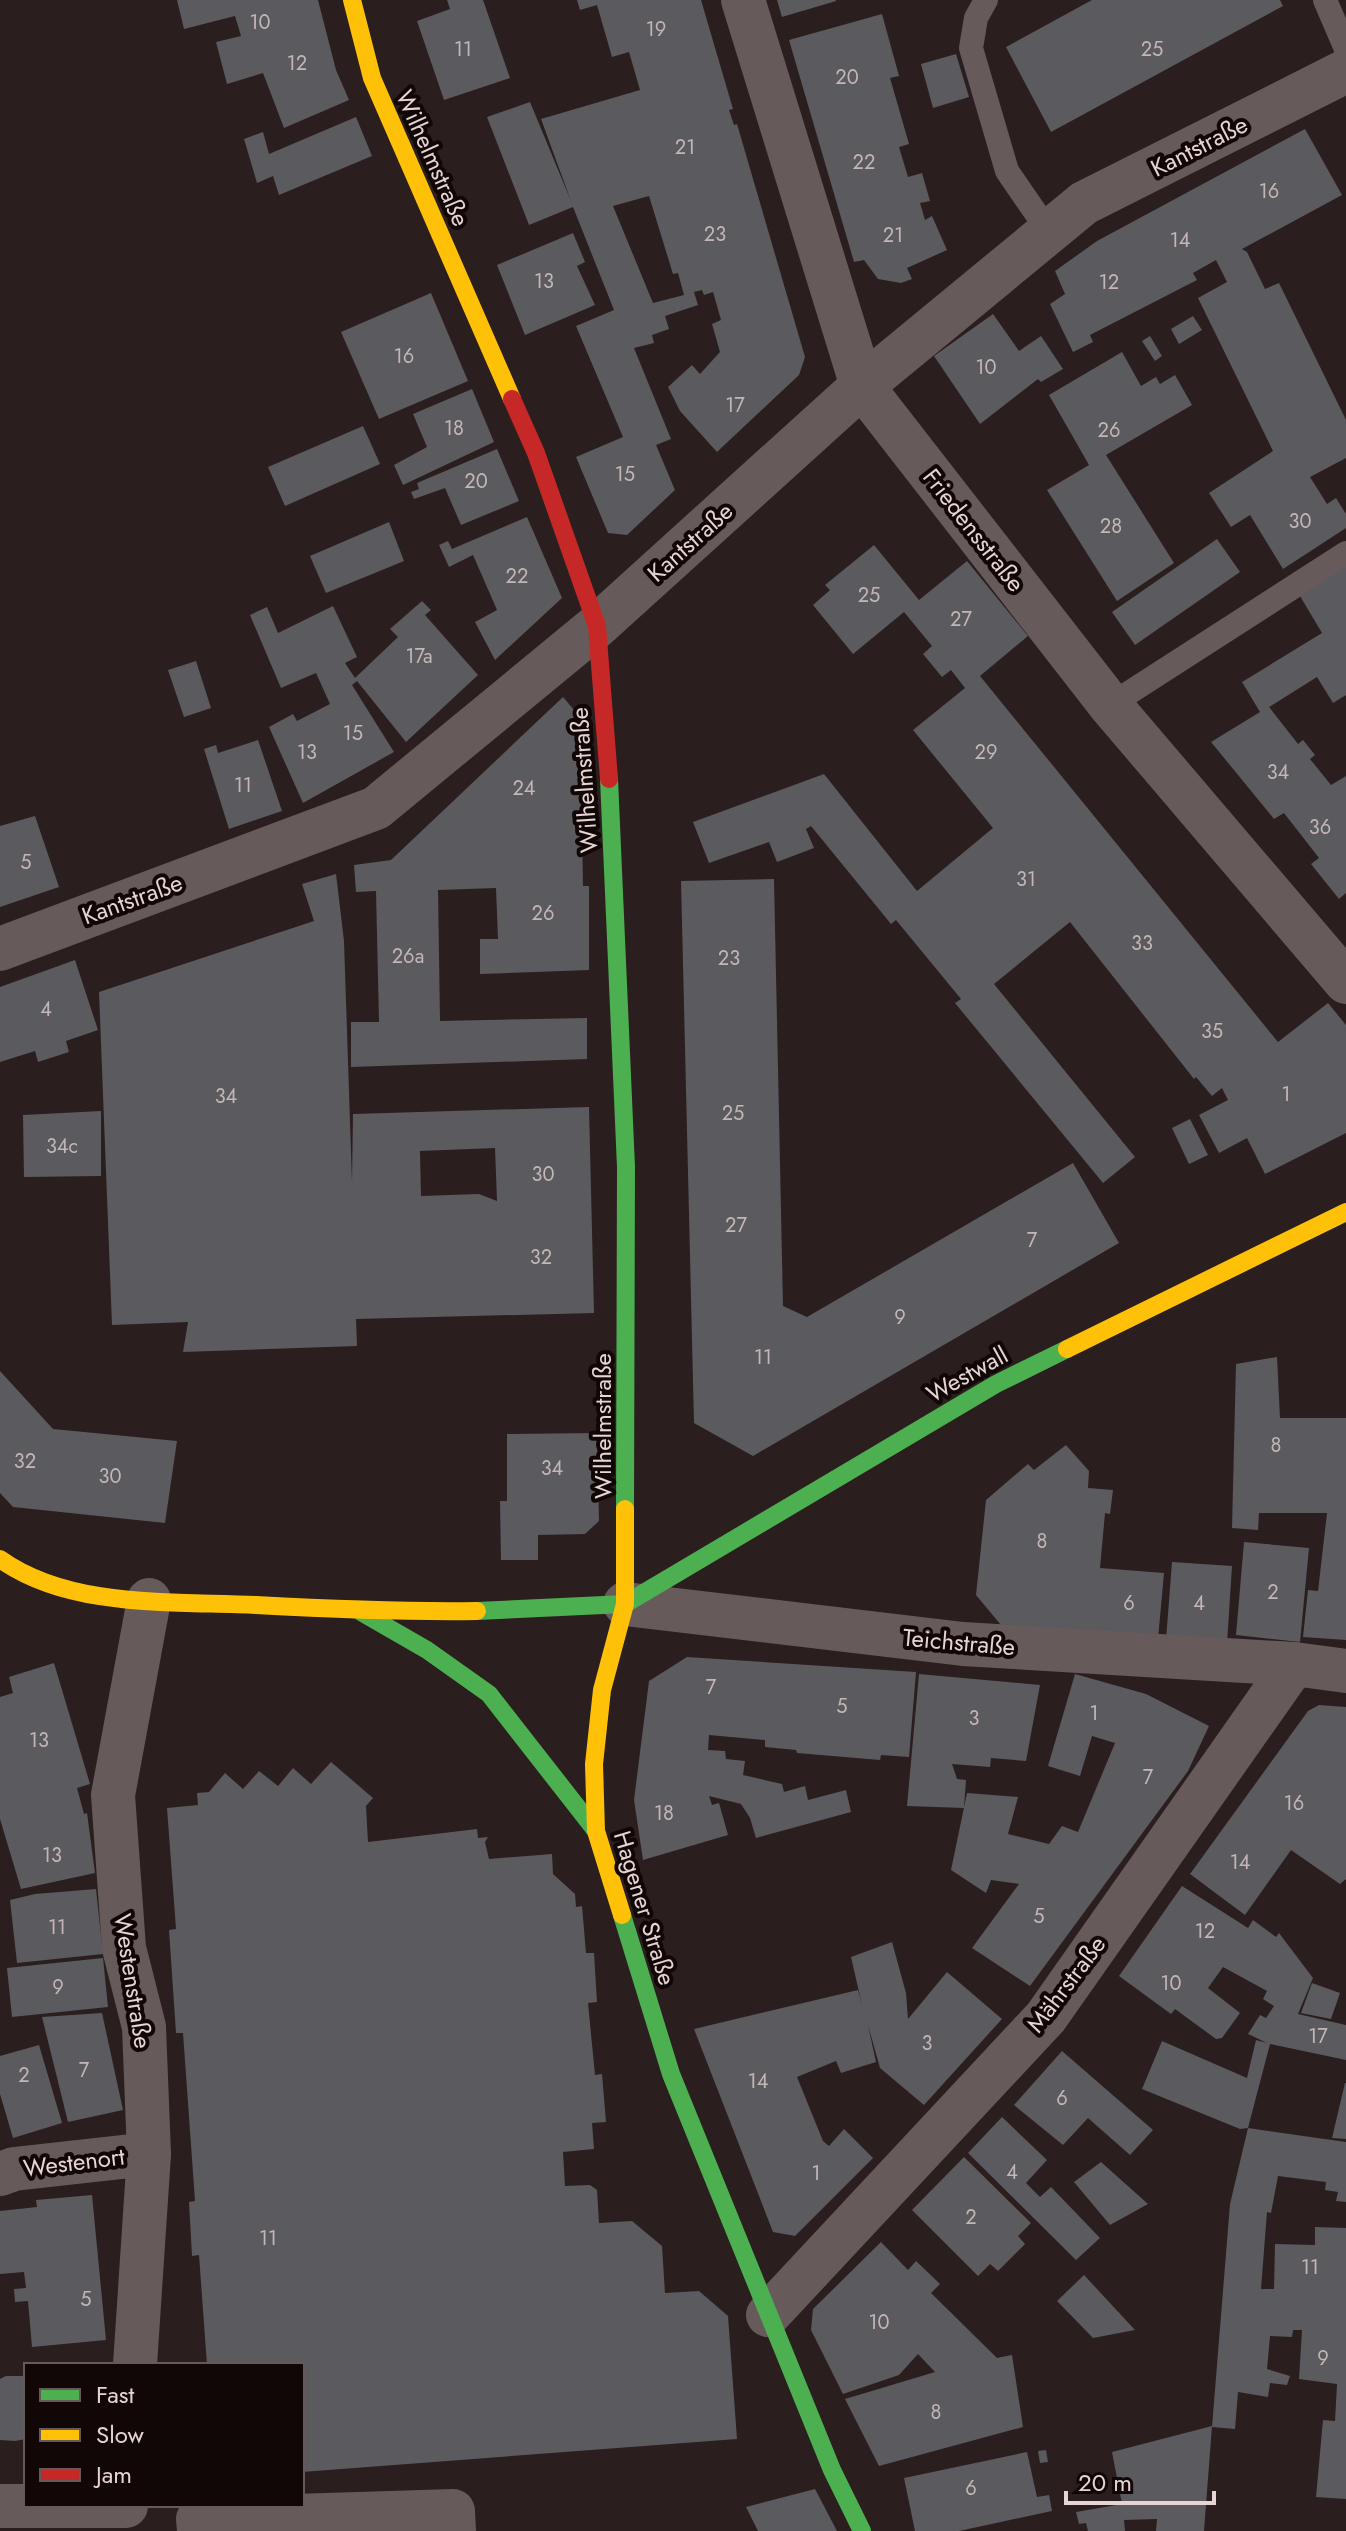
<svg xmlns="http://www.w3.org/2000/svg" width="1346" height="2531" viewBox="0 0 1346 2531" font-family="Jost,sans-serif">
<rect width="100%" height="100%" fill="#2a1e1e"/>
<g fill="#5b5a5e" fill-rule="evenodd">
<polygon points="177,0 318,0 336,70 349,100 284,128 263,73 227,84 216,42 241,36 235,16 184,29"/>
<polygon points="447,0 483,0 510,78 444,100 417,21 450,9"/>
<path d="M577,0h124l32,109 -4,1 5,15 3,-1 68,233 -6,18 -82,77 -37,-41 -12,-24 24,-22 8,9 20,-22 -8,-28 9,-4 -8,-28 -9,3 -2,-5 -8,2 4,13 -33,11 4,13 -17,6 2,8 -20,5 37,91 -15,6 19,45 -48,45 -19,-2 -32,-76 47,-20 -47,-111 38,-16 -41,-103 -44,18 -42,-108 43,-15 41,99 -30,-82 99,-29 -11,-38 -17,5 -15,-52 -17,5zM649,196l24,78 5,-1 6,22 -31,8 -40,-97z"/>
<polygon points="777,0 836,0 836,1 782,17"/>
<polygon points="1092,0 1280,0 1283,6 1051,132 1006,47"/>
<polygon points="882,14 899,76 890,78 909,144 899,147 908,177 922,173 930,201 920,203 925,220 932,216 947,250 907,268 912,279 901,283 878,279 864,260 854,262 789,40"/>
<polygon points="956,54 969,97 933,108 921,64"/>
<polygon points="356,117 372,156 279,195 273,176 257,183 244,139 263,132 269,154"/>
<polygon points="1305,129 1342,195 1242,249 1247,252 1265,289 1279,283 1346,420 1346,458 1310,477 1327,504 1336,498 1346,514 1346,528 1283,569 1250,515 1231,527 1209,493 1273,451 1198,298 1227,282 1216,260 1193,273 1197,280 1090,335 1093,342 1073,352 1050,304 1065,294 1055,271 1097,241"/>
<polygon points="573,233 585,262 577,266 595,305 525,335 497,265"/>
<polygon points="431,293 468,381 379,419 341,332"/>
<polygon points="993,314 1019,351 1041,336 1063,369 1041,382 1038,379 980,424 934,356"/>
<polygon points="1193,316 1202,330 1179,344 1171,329"/>
<polygon points="1150,336 1162,356 1155,361 1142,341"/>
<polygon points="1122,352 1141,386 1156,377 1160,384 1175,375 1192,405 1106,455 1174,563 1117,601 1047,490 1089,465 1049,395"/>
<polygon points="472,389 494,442 403,485 394,465 427,447 413,414"/>
<polygon points="363,426 380,464 285,506 268,467"/>
<polygon points="497,449 519,501 461,525 445,488 414,499 411,492 419,489 417,483"/>
<polygon points="527,517 562,598 495,660 475,622 497,610 473,555 449,567 439,545 448,541 452,549"/>
<polygon points="389,522 404,561 326,593 310,556"/>
<polygon points="1217,539 1240,572 1135,645 1112,612"/>
<polygon points="874,545 919,600 967,561 1028,636 980,676 1278,1042 1328,1003 1346,1025 1346,1133 1265,1174 1247,1138 1219,1153 1199,1115 1228,1100 1222,1088 1212,1096 1196,1077 1194,1079 1070,922 994,984 1135,1157 1103,1183 955,1003 961,999 896,920 891,924 811,826 806,829 814,848 777,862 769,842 709,863 693,822 824,774 917,891 993,828 913,730 965,688 951,670 942,677 923,654 932,646 904,612 853,654 813,605 830,590 825,585"/>
<polygon points="1346,562 1346,695 1333,703 1317,677 1269,707 1298,744 1303,740 1315,755 1310,759 1331,785 1346,776 1346,893 1339,899 1311,864 1319,858 1284,813 1274,819 1211,742 1260,712 1242,682 1322,633 1297,591"/>
<polygon points="422,601 431,610 425,615 478,675 406,742 357,681 352,685 394,752 303,803 269,727 293,714 297,721 330,704 316,673 281,688 250,615 267,607 278,633 333,606 357,657 345,663 355,678 398,637 390,629"/>
<polygon points="196,661 211,708 184,717 168,670"/>
<polygon points="563,697 580,717 583,886 589,886 589,970 480,974 480,939 498,939 496,888 438,890 440,1021 587,1018 587,1059 351,1067 351,1022 379,1022 376,891 356,892 354,865 391,860"/>
<polygon points="258,740 282,811 229,829 204,749 216,745 218,753"/>
<polygon points="35,816 59,887 0,907 0,826"/>
<path d="M336,874l8,67 8,241 1,-68 236,-7 5,206 -238,6 1,27 -174,6 5,-30 -76,3 -13,-333 215,-71 -12,-37zM495,1148l2,53 -18,-7 -58,2 -1,-45z"/>
<polygon points="774,879 783,1306 807,1317 1073,1163 1119,1243 753,1456 694,1423 681,881"/>
<polygon points="75,960 98,1030 66,1041 69,1052 38,1062 35,1051 0,1062 0,987"/>
<polygon points="101,1111 101,1176 24,1177 23,1115"/>
<polygon points="1190,1119 1208,1155 1189,1164 1172,1128"/>
<polygon points="1277,1357 1280,1418 1346,1418 1346,1640 1303,1637 1308,1590 1318,1591 1327,1513 1259,1513 1258,1530 1232,1528 1236,1364"/>
<polygon points="0,1371 53,1429 177,1441 165,1523 13,1507 0,1493"/>
<polygon points="597,1433 599,1521 585,1534 538,1535 538,1560 501,1560 500,1501 507,1501 507,1434"/>
<polygon points="1066,1445 1089,1471 1088,1488 1113,1490 1110,1514 1105,1513 1100,1568 1164,1573 1158,1639 1001,1625 976,1595 986,1500 1028,1464 1034,1470"/>
<polygon points="1244,1542 1309,1548 1300,1642 1236,1635"/>
<polygon points="1172,1562 1232,1566 1227,1644 1166,1640"/>
<polygon points="687,1657 916,1672 909,1757 881,1755 880,1760 797,1753 796,1750 765,1747 765,1740 709,1735 708,1750 725,1751 726,1759 745,1761 743,1775 782,1784 784,1792 805,1786 808,1800 846,1790 851,1812 756,1838 750,1818 741,1804 709,1796 712,1805 719,1803 728,1835 643,1860 634,1800 649,1681"/>
<polygon points="54,1663 90,1784 77,1788 84,1814 87,1813 95,1873 21,1889 0,1819 0,1697 13,1693 9,1677"/>
<polygon points="919,1674 1040,1685 1026,1761 991,1758 990,1767 952,1764 957,1779 966,1780 964,1808 907,1806"/>
<polygon points="1075,1674 1146,1694 1209,1726 1188,1771 1030,1986 972,1948 1019,1884 991,1880 986,1893 951,1870 967,1793 1018,1797 1008,1834 1049,1844 1062,1826 1078,1832 1115,1743 1092,1736 1080,1776 1048,1766"/>
<polygon points="1319,1705 1346,1707 1346,1879 1340,1884 1291,1850 1245,1915 1190,1874 1308,1711"/>
<polygon points="331,1762 373,1798 366,1806 368,1842 477,1829 478,1838 488,1837 485,1842 489,1859 552,1854 553,1874 575,1894 576,1907 582,1906 586,1953 594,1953 597,2002 588,2003 595,2075 602,2074 606,2122 592,2123 594,2149 563,2152 565,2186 590,2185 597,2190 599,2223 632,2221 662,2246 665,2293 699,2291 728,2316 737,2439 302,2472 302,2365 207,2365 199,2255 192,2256 189,2202 195,2201 183,2033 176,2033 169,1930 176,1929 167,1808 198,1805 197,1793 209,1792 225,1773 243,1789 259,1771 278,1786 293,1768 311,1784"/>
<polygon points="1182,1886 1248,1928 1253,1920 1276,1937 1279,1933 1313,1978 1298,2014 1346,2025 1346,2060 1270,2044 1248,2128 1240,2129 1142,2089 1162,2041 1247,2078 1256,2040 1267,2043 1248,2034 1260,2015 1266,2018 1274,2006 1263,1999 1267,1991 1223,1967 1208,1988 1240,2013 1222,2038 1216,2039 1175,2009 1171,2014 1119,1976"/>
<polygon points="96,1889 103,1954 17,1963 10,1900 35,1894"/>
<polygon points="892,1942 906,1993 908,2019 947,1972 1002,2019 924,2105 880,2068 868,2025 876,2062 841,2073 836,2061 797,2077 823,2141 829,2146 844,2129 873,2158 795,2236 773,2232 694,2029 858,1990 862,2005 851,1957"/>
<polygon points="103,1958 108,2007 12,2017 7,1968"/>
<polygon points="1312,1983 1340,1993 1331,2019 1301,2013"/>
<polygon points="102,2013 123,2110 68,2122 42,2017"/>
<polygon points="39,2045 62,2123 13,2138 0,2094 0,2056"/>
<polygon points="1062,2051 1153,2130 1130,2155 1088,2118 1063,2145 1014,2105"/>
<polygon points="1345,2083 1346,2083 1346,2139 1332,2138"/>
<polygon points="1002,2117 1047,2160 1026,2183 1040,2197 1051,2187 1100,2238 1076,2260 968,2153"/>
<polygon points="1248,2128 1346,2142 1346,2202 1336,2201 1338,2192 1325,2190 1326,2182 1278,2176 1271,2213 1267,2212 1261,2289 1274,2289 1275,2244 1315,2245 1315,2227 1346,2228 1346,2499 1316,2497 1323,2420 1335,2421 1337,2384 1299,2379 1302,2330 1293,2330 1292,2337 1270,2336 1267,2369 1290,2376 1287,2385 1270,2383 1268,2397 1238,2392 1235,2429 1212,2427 1230,2204"/>
<polygon points="964,2157 1031,2223 1018,2236 1025,2244 998,2271 990,2264 978,2276 912,2210"/>
<polygon points="1101,2162 1148,2204 1110,2225 1074,2182"/>
<polygon points="92,2195 106,2340 32,2347 28,2301 15,2302 14,2289 26,2288 24,2272 0,2274 0,2211 37,2207 36,2200"/>
<polygon points="881,2242 908,2270 916,2261 940,2284 931,2293 997,2358 1012,2355 1023,2427 879,2466 845,2399 935,2372 918,2354 899,2375 843,2394 811,2330 813,2309"/>
<polygon points="1084,2275 1135,2330 1093,2338 1057,2301"/>
<polygon points="6,2376 26,2376 26,2439 15,2441 0,2440 0,2379"/>
<polygon points="1212,2426 1204,2531 1156,2531 1157,2519 1124,2520 1125,2531 1088,2531 1086,2523 1079,2524 1076,2512 1122,2504 1112,2452"/>
<polygon points="1046,2450 1048,2462 1040,2463 1038,2451"/>
<polygon points="1027,2452 1037,2497 1049,2495 1052,2511 959,2531 915,2531 904,2478"/>
<polygon points="815,2489 837,2531 758,2531 746,2507"/>
</g>
<g fill="none" stroke-linecap="round" stroke-linejoin="round">
<g stroke="#665a5a" stroke-width="24">
<polyline points="986,0 976,18 971,48 1007,171 1049,232"/>
<polyline points="1325,0 1346,49"/>
<polyline points="1110,705 1346,553"/>
</g>
<g stroke="#665a5a" stroke-width="44">
<polyline points="743,0 862,386 1110,705 1346,982"/>
<polyline points="0,949 376,808 597,626 862,386 1084,203 1346,71"/>
<polyline points="625,1604 963,1644 1294,1664"/>
<polyline points="0,2174 14,2169 149,2154"/>
<polyline points="768,2315 1046,2017 1294,1664 1346,1671"/>
<polyline points="135,2365 149,2154 144,2027 124,1948 113,1795 149,1600"/>
<polyline points="0,2506 126,2506"/>
<polyline points="199,2531 198,2519 453,2511 454,2531"/>
</g>
<g stroke="#4caf50" stroke-width="18">
<polyline points="609,779 626,1167 625,1509"/>
<polyline points="477,1611 625,1604 996,1384 1067,1349"/>
<polyline points="361,1612 427,1650 489,1694 596,1831"/>
<polyline points="622,1915 671,2074 832,2470 862,2531"/>
</g>
<g stroke="#ffc107" stroke-width="18">
<polyline points="352,0 372,78 512,399"/>
<polyline points="1067,1349 1346,1212"/>
<path d="M0,1559c70,50 174,42 256,46 74,4 148,7 221,6"/>
<polyline points="622,1915 596,1831 594,1764 602,1690 625,1604 625,1509"/>
</g>
<polyline stroke="#c62828" stroke-width="18" points="512,399 536,453 597,626 609,779"/>
</g>
<g text-anchor="middle" dominant-baseline="central" stroke-width="8" stroke-linejoin="round" paint-order="stroke">
<g font-size="20" fill="#c4b6b7">
<text x="260" y="22">10</text>
<text x="656" y="29">19</text>
<text x="463" y="49">11</text>
<text x="1152" y="49">25</text>
<text x="297" y="63">12</text>
<text x="847" y="77">20</text>
<text x="685" y="147">21</text>
<text x="864" y="162">22</text>
<text x="1269" y="191">16</text>
<text x="715" y="234">23</text>
<text x="893" y="235">21</text>
<text x="1180" y="240">14</text>
<text x="544" y="281">13</text>
<text x="1109" y="282">12</text>
<text x="404" y="356">16</text>
<text x="986" y="367">10</text>
<text x="735" y="405">17</text>
<text x="454" y="428">18</text>
<text x="1109" y="430">26</text>
<text x="625" y="474">15</text>
<text x="476" y="481">20</text>
<text x="1300" y="521">30</text>
<text x="1111" y="526">28</text>
<text x="517" y="576">22</text>
<text x="869" y="595">25</text>
<text x="961" y="619">27</text>
<text x="419" y="656">17a</text>
<text x="353" y="733">15</text>
<text x="307" y="752">13</text>
<text x="986" y="752">29</text>
<text x="1278" y="772">34</text>
<text x="243" y="785">11</text>
<text x="524" y="788">24</text>
<text x="1320" y="827">36</text>
<text x="26" y="862">5</text>
<text x="1026" y="879">31</text>
<text x="543" y="913">26</text>
<text x="1142" y="943">33</text>
<text x="408" y="956">26a</text>
<text x="729" y="958">23</text>
<text x="46" y="1009">4</text>
<text x="1212" y="1031">35</text>
<text x="1286" y="1094">1</text>
<text x="226" y="1096">34</text>
<text x="733" y="1113">25</text>
<text x="62" y="1146">34c</text>
<text x="543" y="1174">30</text>
<text x="736" y="1225">27</text>
<text x="1032" y="1240">7</text>
<text x="541" y="1257">32</text>
<text x="900" y="1317">9</text>
<text x="763" y="1357">11</text>
<text x="1276" y="1445">8</text>
<text x="25" y="1461">32</text>
<text x="552" y="1468">34</text>
<text x="110" y="1476">30</text>
<text x="1042" y="1541">8</text>
<text x="1273" y="1592">2</text>
<text x="1129" y="1603">6</text>
<text x="1199" y="1603">4</text>
<text x="711" y="1687">7</text>
<text x="842" y="1706">5</text>
<text x="1094" y="1713">1</text>
<text x="974" y="1718">3</text>
<text x="39" y="1740">13</text>
<text x="1148" y="1777">7</text>
<text x="1294" y="1803">16</text>
<text x="664" y="1813">18</text>
<text x="52" y="1855">13</text>
<text x="1240" y="1862">14</text>
<text x="1039" y="1916">5</text>
<text x="57" y="1927">11</text>
<text x="1205" y="1931">12</text>
<text x="1171" y="1983">10</text>
<text x="58" y="1987">9</text>
<text x="1318" y="2036">17</text>
<text x="927" y="2043">3</text>
<text x="84" y="2070">7</text>
<text x="24" y="2075">2</text>
<text x="758" y="2081">14</text>
<text x="1062" y="2098">6</text>
<text x="1012" y="2172">4</text>
<text x="816" y="2173">1</text>
<text x="971" y="2217">2</text>
<text x="268" y="2238">11</text>
<text x="1310" y="2267">11</text>
<text x="86" y="2299">5</text>
<text x="879" y="2322">10</text>
<text x="1323" y="2358">9</text>
<text x="936" y="2412">8</text>
<text x="971" y="2488">6</text>
</g>
<g font-size="24" fill="#e7d5d5" stroke="#110707">
<text transform="translate(1199 146) rotate(-27)">Kantstraße</text>
<text transform="translate(433 158) rotate(66)">Wilhelmstraße</text>
<text transform="translate(974 530) rotate(52)">Friedensstraße</text>
<text transform="translate(690 542) rotate(-42)">Kantstraße</text>
<text transform="translate(584 780) rotate(-94)">Wilhelmstraße</text>
<text transform="translate(132 899) rotate(-20)">Kantstraße</text>
<text transform="translate(967 1374) rotate(-29)">Westwall</text>
<text transform="translate(602 1426) rotate(-90)">Wilhelmstraße</text>
<text transform="translate(959 1642) rotate(5)">Teichstraße</text>
<text transform="translate(645 1908) rotate(73)">Hagener Straße</text>
<text transform="translate(133 1981) rotate(81)">Westenstraße</text>
<text transform="translate(1066 1984) rotate(-53)">Mährstraße</text>
<text transform="translate(74 2162) rotate(-7)">Westenort</text>
</g>
</g>
<rect x="24" y="2363" width="280" height="144" fill="#110707" stroke="#675959" stroke-width="2"/>
<rect x="40" y="2389" width="40" height="12" fill="#4caf50" stroke="#675959" stroke-width="2"/>
<text x="96" y="2403" font-size="24" fill="#e7d5d5">Fast</text>
<rect x="40" y="2429" width="40" height="12" fill="#ffc107" stroke="#675959" stroke-width="2"/>
<text x="96" y="2443" font-size="24" fill="#e7d5d5">Slow</text>
<rect x="40" y="2469" width="40" height="12" fill="#c62828" stroke="#675959" stroke-width="2"/>
<text x="96" y="2483" font-size="24" fill="#e7d5d5">Jam</text>
<path d="M1066 2491v12h148v-12" fill="none" stroke="#e7d5d5" stroke-width="4"/>
<text x="1078" y="2491" font-size="24" fill="#e7d5d5" stroke="#110707" stroke-width="6" paint-order="stroke">20 m</text>
</svg>
